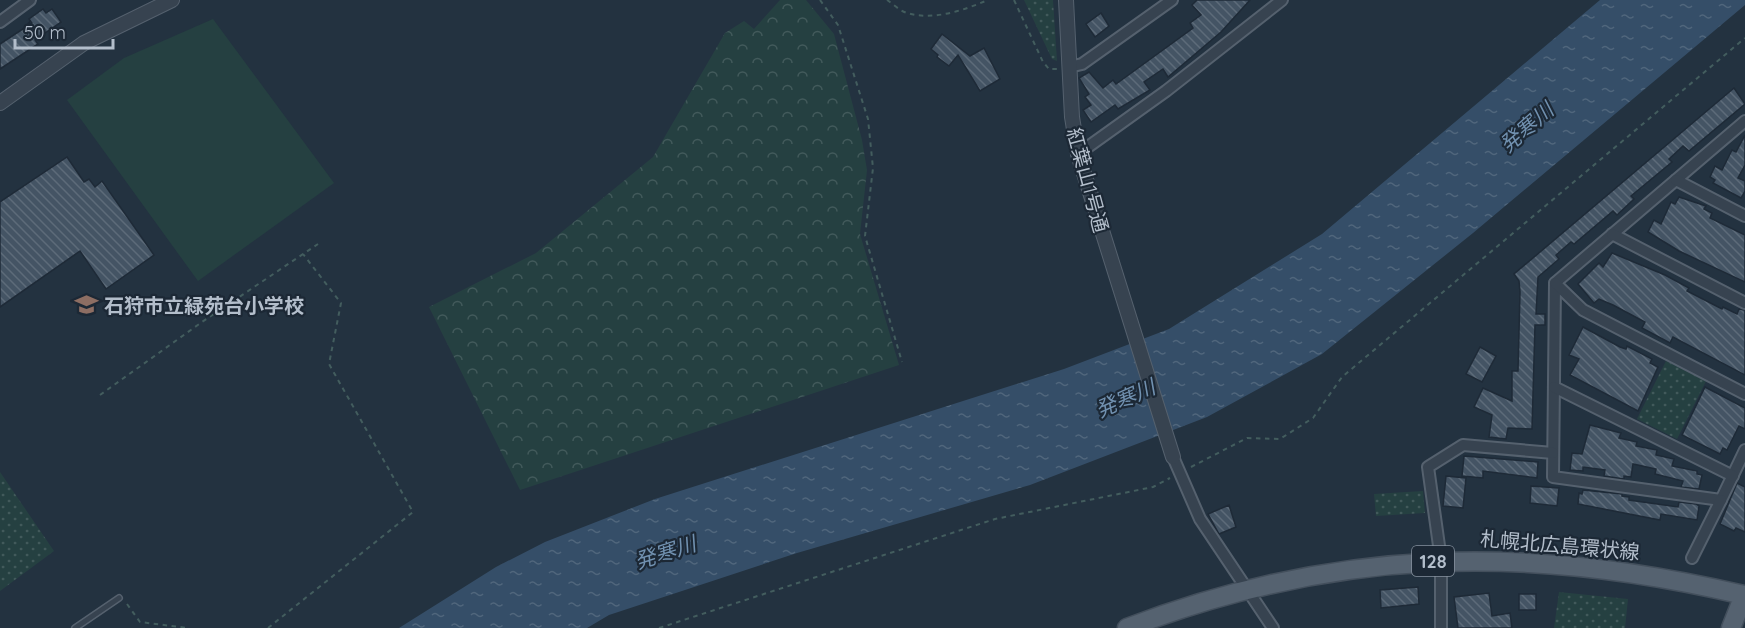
<svg xmlns="http://www.w3.org/2000/svg" width="1745" height="628" viewBox="0 0 1745 628" font-family="Quicksand,'Noto Sans JP',sans-serif">
<defs>
<pattern id="forest-crowns" width="20" height="18" patternUnits="userSpaceOnUse" patternTransform="scale(1.5)"><rect width="20" height="18" fill="#254041"/><path d="M2 6a3 3 0 1 1 6 0M12 15a3 3 0 1 1 6 0" fill="none" stroke="#425a5b"/></pattern>
<pattern id="park-dots" width="8" height="8" patternUnits="userSpaceOnUse" patternTransform="scale(1.5)"><rect width="8" height="8" fill="#254041"/><path d="M2 2h.1M6 6h.1" fill="none" stroke="#425a5b" stroke-width="1.8" stroke-linecap="round"/></pattern>
<pattern id="water-ripples" width="26" height="14" patternUnits="userSpaceOnUse" patternTransform="scale(1.5)"><rect width="26" height="14" fill="#354e68"/><path d="M2 4q2-2 4 0t4 0M15 11q2-2 4 0t4 0" fill="none" stroke="#50667c"/></pattern>
<pattern id="building-back-hatch" width="6" height="6" patternUnits="userSpaceOnUse" patternTransform="scale(1.5)"><rect width="6" height="6" fill="#445464"/><path d="M-1 5l2 2M0 0l6 6M5-1l2 2" fill="none" stroke="#5d6b79"/></pattern>
</defs>
<rect width="100%" height="100%" fill="#233240"/>
<polygon fill="#254041" points="213,19 334,183 198,281 67,100 124,58"/>
<polygon fill="url(#forest-crowns)" points="780,0 806,0 834,34 862,140 867,170 860,234 899,365 520,490 429,307 536,253 653,157 725,33 744,21 754,29"/>
<g fill="url(#park-dots)">
<polygon points="1024,0 1053,0 1057,61 1052,59"/>
<polygon points="1666,361 1706,381 1677,439 1637,419"/>
<polygon points="0,472 54,551 0,591"/>
<polygon points="1423,491 1425,513 1376,516 1374,494"/>
<polygon points="1559,592 1628,599 1625,628 1554,628"/>
</g>
<polygon fill="url(#water-ripples)" points="1600,0 1745,0 1745,5 1473,233 1322,354 1207,417 1030,485 797,553 609,615 587,628 399,628 496,567 545,542 655,499 1064,369 1169,329 1322,234"/>
<g fill="url(#building-back-hatch)" stroke="#1e2a37" stroke-width="1.5">
<polygon points="1197,0 1250,0 1221,32 1168,77 1163,69 1144,82 1150,90 1118,109 1115,105 1091,122 1083,110 1091,105 1085,97 1089,94 1079,78 1089,72 1103,88 1113,80 1116,84 1193,28 1190,23 1201,15 1192,5"/>
<polygon points="43,9 46,13 52,9 61,22 35,40 38,44 0,69 0,44 32,23 29,19"/>
<polygon points="1101,13 1109,26 1095,37 1086,24"/>
<polygon points="942,34 970,56 984,48 1000,79 980,91 958,55 949,66 937,57 938,55 931,49"/>
<polygon points="1734,88 1745,104 1689,151 1683,146 1669,159 1672,162 1631,196 1634,199 1617,215 1613,211 1574,244 1571,242 1556,255 1559,259 1538,277 1536,314 1545,314 1545,325 1535,325 1532,429 1508,428 1506,439 1489,437 1492,415 1474,407 1483,388 1512,401 1512,371 1518,371 1520,292 1519,281 1514,274"/>
<polygon points="1745,135 1745,165 1738,178 1745,181 1745,191 1741,198 1713,183 1715,180 1710,177 1715,166 1722,170 1732,150 1736,152"/>
<polygon points="67,157 84,182 89,179 95,187 102,181 154,255 106,289 80,251 0,307 0,202"/>
<polygon points="1679,197 1706,206 1704,209 1712,213 1710,218 1745,235 1745,282 1679,251 1648,232 1654,220 1661,224 1671,202 1675,204"/>
<polygon points="1612,253 1665,275 1689,288 1687,291 1722,309 1723,307 1737,314 1739,309 1745,310 1745,375 1673,337 1670,343 1642,328 1645,322 1613,305 1599,299 1594,303 1578,284 1599,263 1603,267"/>
<polygon points="1583,327 1620,347 1626,349 1627,346 1652,359 1650,363 1658,367 1638,411 1570,375 1579,359 1569,355"/>
<polygon points="1480,347 1496,356 1482,382 1466,374"/>
<polygon points="1705,387 1745,408 1745,429 1739,426 1727,450 1723,448 1720,454 1682,435"/>
<polygon points="1590,425 1621,433 1619,438 1637,442 1636,446 1657,450 1656,455 1674,459 1672,466 1697,471 1697,474 1702,475 1699,489 1681,487 1683,481 1655,474 1656,469 1633,464 1631,477 1624,476 1624,479 1604,476 1605,470 1583,467 1583,471 1570,470 1572,453 1582,454"/>
<polygon points="1464,456 1538,462 1537,478 1483,471 1483,478 1462,476"/>
<polygon points="1446,476 1466,478 1463,508 1443,506"/>
<polygon points="1737,483 1745,487 1745,532 1736,528 1734,531 1720,524"/>
<polygon points="1531,486 1559,488 1557,506 1530,503"/>
<polygon points="1583,490 1622,494 1622,496 1629,497 1629,500 1678,507 1679,502 1696,504 1699,506 1697,520 1661,514 1660,520 1578,504 1579,493 1582,494"/>
<polygon points="1229,505 1236,527 1219,534 1208,514"/>
<polygon points="1418,587 1419,604 1381,608 1380,590"/>
<polygon points="1489,593 1492,616 1510,613 1512,628 1458,628 1454,597"/>
<rect x="1519" y="594" width="17" height="16"/>
</g>
<g fill="none" stroke-linecap="round" stroke-linejoin="round">
<defs>
<polyline id="service" points="75,628 119,598"/>
<g id="minor">
<polyline points="0,22 30,0"/>
<polyline points="1069,67 1082,64 1172,0"/>
<polyline points="1745,121 1555,283 1553,477 1721,500 1745,450"/>
<polyline points="1078,154 1166,91 1282,0"/>
<polyline points="1676,180 1745,216"/>
<polyline points="1612,234 1745,303"/>
<polyline points="1555,283 1583,310 1745,394"/>
<polyline points="1554,387 1733,476"/>
<polyline points="1173,457 1200,519 1273,628"/>
<polyline points="1692,558 1721,500"/>
<polyline points="1441,628 1441,560 1428,467 1463,445 1553,453"/>
</g>
<g id="tertiary">
<polyline points="1066,0 1072,117 1078,154 1173,457"/>
<polyline points="0,103 84,43 172,0"/>
</g>
<path id="primary" d="M1127,628c209,-80 400,-84 617,-33l-13,33"/>
</defs>
<use href="#service" stroke="#55616e" stroke-width="8"/>
<use href="#minor" stroke="#55616e" stroke-width="14"/>
<use href="#tertiary" stroke="#55616e" stroke-width="16"/>
<use href="#primary" stroke="#434f5c" stroke-width="21"/>
<g stroke="#435d5e" stroke-width="2" stroke-dasharray="4.5 4.5" stroke-linecap="butt">
<polyline points="820,0 838,25 868,119 873,168 865,236 902,362"/>
<path d="M887,0c6,4 13,11 20,13 27,8 57,-3 81,-13"/>
<polyline points="1014,0 1043,62 1049,69 1057,69"/>
<polyline points="100,395 202,322 318,244"/>
<polyline points="1191,467 1247,438 1280,439 1313,418 1342,377 1745,38"/>
<polyline points="127,604 140,622 188,628"/>
<polyline points="268,628 413,512 329,364 341,303 303,254"/>
<polyline points="659,628 995,519 1153,487 1170,478"/>
</g>
<use href="#service" stroke="#374350" stroke-width="5"/>
<use href="#minor" stroke="#374350" stroke-width="10"/>
<use href="#tertiary" stroke="#374350" stroke-width="14"/>
<use href="#primary" stroke="#556270" stroke-width="18"/>
</g>
<defs>
<symbol id="school-bare" viewBox="-9 -9 18 18"><path d="M0-5L7-2L0 1L-7-2ZM-4 1L0 2.5L4 1V4Q0 6-4 4Z" fill="#8d6e63" stroke="#1c2835" stroke-width="2.5" paint-order="stroke"/></symbol>
</defs>
<g fill-rule="evenodd">
<use href="#school-bare" x="70" y="288" width="33" height="33"/>
</g>
<g text-anchor="middle" dominant-baseline="central" stroke-width="4.5" stroke-linejoin="round" paint-order="stroke">
<rect fill="#1c2835" stroke="#86919e" stroke-width="1.5" x="1412" y="546" width="42" height="30" rx="4.5"/>
<g font-size="18" font-weight="bold" fill="#b3becb">
<text x="1433" y="561">128</text>
</g>
<g font-size="20" fill="#b3becb" stroke="#1c2835">
<text transform="translate(1088 180) rotate(75)">紅葉山1号通</text>
<text transform="translate(1560 545) rotate(5)">札幌北広島環状線</text>
</g>
<g font-size="20" font-weight="bold" fill="#b3becb" stroke="#1c2835" text-anchor="start">
<text x="104" y="305">石狩市立緑苑台小学校</text>
</g>
<g font-size="21" font-style="italic" fill="#7191b0" stroke="#1c2835">
<text transform="translate(1526 127) rotate(-41)">発寒川</text>
<text transform="translate(1125 398) rotate(-24)">発寒川</text>
<text transform="translate(665 552) rotate(-18)">発寒川</text>
</g>
</g>
<path d="M15 39v9h98v-9" fill="none" stroke="#b3becb" stroke-width="3"/>
<text x="24" y="39" font-size="18" fill="#b3becb" stroke="#1c2835" stroke-width="4.5" paint-order="stroke">50 m</text>
</svg>
